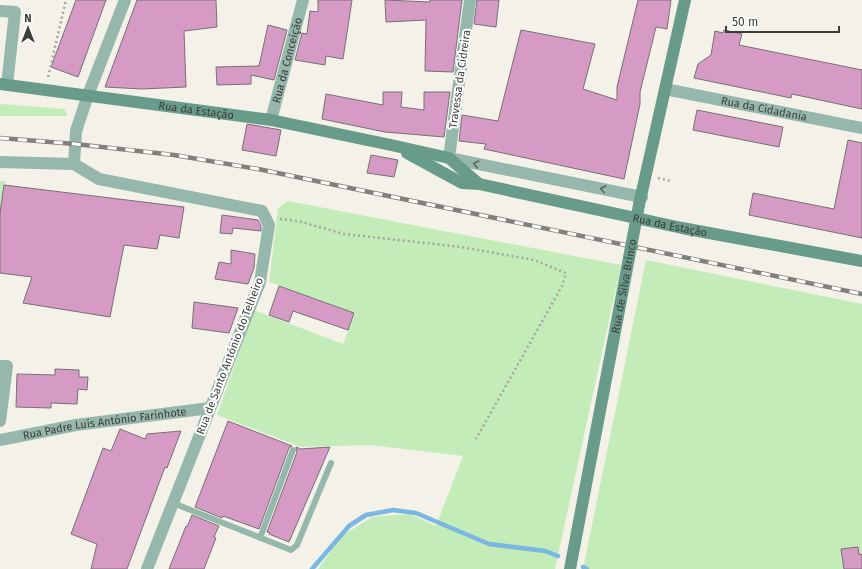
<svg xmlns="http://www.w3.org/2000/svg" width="862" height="569" viewBox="0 0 862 569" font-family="'Fira Sans',sans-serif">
<rect width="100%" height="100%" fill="#f3f1e8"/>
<g fill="#c4ecb9">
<polygon points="0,104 65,109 67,116 0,116"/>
<polygon points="0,181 6,181 0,228"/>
<polygon points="288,201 621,265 555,569 318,569 342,536 372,517 410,514 436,526 463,456 370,445 301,447 217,415 254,310 343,344 355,313 269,282 278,208"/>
<polygon points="646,260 862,304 862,569 583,569"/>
</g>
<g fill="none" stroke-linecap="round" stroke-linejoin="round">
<g stroke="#7ab7e2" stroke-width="4.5">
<polyline points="583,567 587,569"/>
<polyline points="312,569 349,526 366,515 393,510 416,513 489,544 545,551 558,556"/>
</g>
</g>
<g fill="#d69bc5" stroke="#776f74">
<polygon points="76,0 106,0 78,77 51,67"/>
<polygon points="137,0 216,0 217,27 184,31 186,87 142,89 105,87"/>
<polygon points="318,0 352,0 343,59 326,56 325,65 295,60 302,33 307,34 310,11 318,12"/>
<polygon points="385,0 430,2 430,0 462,0 453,72 425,71 426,20 386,22"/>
<polygon points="477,0 499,0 496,27 474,24"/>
<polygon points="638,0 671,0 667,29 656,27 640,92 640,104 624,179 484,149 486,144 459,141 462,115 498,121 521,30 595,44 583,89 617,100 617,87"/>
<polygon points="268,25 287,30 274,80 251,75 251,84 217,85 216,67 259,66"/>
<polygon points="724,30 742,34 739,45 862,70 862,109 792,94 791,98 694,78 698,64 711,55 715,31 723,33"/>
<polygon points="383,92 402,92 401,107 424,110 424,92 450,92 444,137 385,132 322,119 326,94 383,105"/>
<polygon points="697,110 783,127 779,147 693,130"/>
<polygon points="247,124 281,130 276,156 242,150"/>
<polygon points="848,140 862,143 862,238 749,215 753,193 834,209"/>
<polygon points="371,155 398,160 394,177 367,173"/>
<polygon points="4,185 184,207 179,238 160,235 157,249 124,245 110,317 23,303 32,277 0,273 0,213"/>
<polygon points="222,215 258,220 261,226 261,231 233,228 232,234 220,233"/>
<polygon points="231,250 255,254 254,268 248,284 215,279 219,262 231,264"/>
<polygon points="279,286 354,313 348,330 293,311 289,322 269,315"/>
<polygon points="194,302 238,308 229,333 192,328"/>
<polygon points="55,369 79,370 79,377 88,377 87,390 78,389 77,404 51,403 51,408 16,407 17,374 55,375"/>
<polygon points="228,421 292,446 289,448 259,529 223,516 222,518 195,507"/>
<polygon points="120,429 145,439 147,434 181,431 167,468 165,467 127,569 91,569 97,544 71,534 103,448 111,451"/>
<polygon points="296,447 301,449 330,447 289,542 269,534 270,533 267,532 297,452"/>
<polygon points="192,515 219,526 214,537 216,538 204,569 169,569 186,526 187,527"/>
<polygon points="858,547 859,555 862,554 862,569 844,569 841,549"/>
</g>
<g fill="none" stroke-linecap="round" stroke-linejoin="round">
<g stroke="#a6a49e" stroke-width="2.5" stroke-dasharray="2 3" stroke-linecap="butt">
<polyline points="48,77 66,0"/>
<polyline points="658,178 671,181"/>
<polyline points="280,219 298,221 344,234 461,247 534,260 566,273 562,286 476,439"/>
</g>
<g stroke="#96b7ab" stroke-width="6">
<polyline points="173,503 291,550 297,545 331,463"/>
<polyline points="260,538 293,450"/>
</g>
<g stroke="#96b7ab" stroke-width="12">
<polyline points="125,0 88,95 76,131 74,164 99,179 262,211 269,225 260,282 147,569"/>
<polyline points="470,0 449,158 642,197"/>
<polyline points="0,11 15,12 7,85"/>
<path id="s1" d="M665,89l197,39"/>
<path id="s2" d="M271,120l32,-120"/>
<polyline points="0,162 74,164"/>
<polyline points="0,366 7,366 0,421"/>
<path id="s3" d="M0,440l76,-15 134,-17"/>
</g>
<g stroke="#689b8a" stroke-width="12">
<path id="s4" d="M0,84l271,36 120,25 58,13 30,26"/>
<path id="s5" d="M407,153l55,30 17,1 203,44 180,33"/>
<polyline points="639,205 685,0"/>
</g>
<defs>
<polyline id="rail" points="0,138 75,144 174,155 258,169 862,294"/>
</defs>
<use href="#rail" stroke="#81807a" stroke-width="4.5"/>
<use href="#rail" stroke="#fff" stroke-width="3" stroke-dasharray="9" stroke-linecap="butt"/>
<path stroke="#689b8a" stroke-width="12" id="s6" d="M570,569l69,-364"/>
</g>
<defs><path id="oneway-chevron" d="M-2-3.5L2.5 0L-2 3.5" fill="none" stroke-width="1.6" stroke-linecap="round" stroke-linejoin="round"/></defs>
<g stroke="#5c6761">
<use href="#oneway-chevron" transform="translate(476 164) rotate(-169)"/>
<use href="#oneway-chevron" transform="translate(603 189) rotate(-169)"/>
</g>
<g text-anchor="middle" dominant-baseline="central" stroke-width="4" stroke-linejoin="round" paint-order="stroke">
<g font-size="11" fill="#3d3c39" stroke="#fff">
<text stroke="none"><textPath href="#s2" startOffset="62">Rua da Conceição</textPath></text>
<text transform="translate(460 79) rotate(-82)">Travessa da Cidreira</text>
<text stroke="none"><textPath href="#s1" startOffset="101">Rua da Cidadania</textPath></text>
<text stroke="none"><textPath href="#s4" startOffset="198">Rua da Estação</textPath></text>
<text stroke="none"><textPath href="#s5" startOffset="275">Rua da Estação</textPath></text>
<text stroke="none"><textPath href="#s6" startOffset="288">Rua de Silva Brinco</textPath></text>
<text transform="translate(230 356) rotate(-69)">Rua de Santo António do Telheiro</text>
<text stroke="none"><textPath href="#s3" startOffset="106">Rua Padre Luís António Farinhote</textPath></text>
</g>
</g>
<g transform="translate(28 28)" stroke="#ffffff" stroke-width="3" paint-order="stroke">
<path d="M0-3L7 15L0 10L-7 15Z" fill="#3d3c39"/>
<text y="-6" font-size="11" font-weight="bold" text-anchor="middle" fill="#3d3c39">N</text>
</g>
<path d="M726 26v6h113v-6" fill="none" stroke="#3d3c39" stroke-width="2"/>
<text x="732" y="26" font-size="12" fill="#3d3c39" stroke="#ffffff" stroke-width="3" paint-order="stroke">50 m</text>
</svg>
